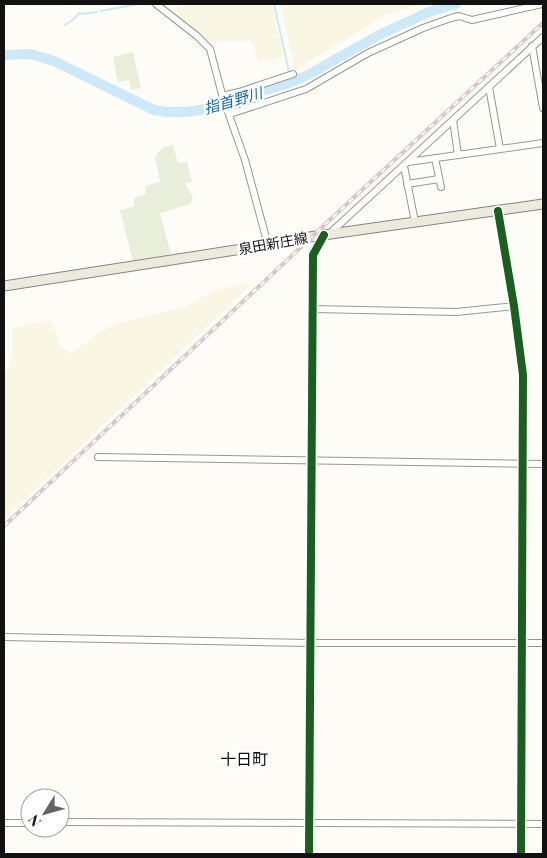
<svg xmlns="http://www.w3.org/2000/svg" width="547" height="858" viewBox="0 0 547 858" font-family="'Playfair Display','Noto Sans JP',serif">
<rect width="100%" height="100%" fill="#fdfcf7"/>
<g fill="#f9f7e4">
<polygon points="192,4 272,4 283,57 258,63 252,40 208,43 170,11 171,8"/>
<polygon points="280,4 423,4 386,15 295,70"/>
<polygon points="243,283 250,286 4,519 4,372 8,368 12,356 13,328 48,320 54,327 60,345 70,354 108,327 121,322 186,307 212,291"/>
</g>
<g fill="#e9eedb">
<polygon points="133,52 141,88 131,90 129,80 118,82 113,57"/>
<polygon points="173,145 178,163 187,162 192,182 185,184 193,197 190,204 160,213 171,254 133,261 120,210 134,206 134,198 146,194 145,186 160,182 155,157 163,147"/>
</g>
<g fill="none" stroke-linecap="round" stroke-linejoin="round">
<g stroke="#cde8f7" stroke-width="2">
<polyline points="274,4 289,72"/>
<polyline points="101,11 138,4"/>
<polyline points="65,25 73,20 79,13 81,14 97,12"/>
</g>
<polyline stroke="#cde8f7" stroke-width="10" points="4,55 30,54 54,61 154,110 167,112 187,112 224,106 236,99 289,83 308,75 379,35 429,12 456,4"/>
<defs>
<g id="minor">
<polyline points="156,4 197,36 210,49 223,98 245,160 268,245"/>
<polyline points="532,46 543,108"/>
<polyline points="489,87 500,149"/>
<polyline points="222,96 239,92 293,74"/>
<polyline points="230,114 306,89 368,53 423,28 451,18 459,16 472,20 542,4"/>
<polyline points="453,120 458,155"/>
<polyline points="435,158 441,187"/>
<polyline points="408,162 543,143"/>
<polyline points="404,166 415,222"/>
<polyline points="407,184 439,179"/>
<polyline points="498,211 514,306 523,375 521,854"/>
<polyline points="329,234 543,37"/>
<polyline points="313,309 456,312 514,306"/>
<polyline points="98,457 543,464"/>
<polyline points="4,637 310,643 543,643"/>
<polyline points="60,822 543,824"/>
<polyline points="4,823 30,823"/>
<polyline points="309,854 313,255 324,235"/>
</g>
<polyline id="major" points="4,286 268,245 288,240 543,204"/>
</defs>
<use href="#minor" stroke="#979795" stroke-width="8"/>
<use href="#major" stroke="#858482" stroke-width="11"/>
<use href="#minor" stroke="#fffffe" stroke-width="6"/>
<use href="#major" stroke="#ede9dc" stroke-width="9"/>
<defs>
<polyline id="rail" points="4,526 349,202 543,23"/>
</defs>
<use href="#rail" stroke="#d9c6c7" stroke-width="4"/>
<use href="#rail" stroke="#fff" stroke-width="2" stroke-dasharray="5.5" stroke-linecap="butt"/>
<defs>
<g id="cycleway">
<polyline points="498,211 514,306 523,375 521,854"/>
<polyline points="309,854 313,255 324,235"/>
</g>
</defs>
<use href="#cycleway" stroke="#fff" stroke-width="11"/>
<use href="#cycleway" stroke="#1b5e20" stroke-width="8"/>
</g>
<g text-anchor="middle" dominant-baseline="central" stroke-width="5" stroke-linejoin="round" paint-order="stroke">
<g font-size="14" fill="#111" stroke="#fff">
<text transform="translate(273 243) rotate(-10)">泉田新庄線</text>
</g>
<g font-size="15" font-style="italic" fill="#1768a6" stroke="#fff">
<text transform="translate(233 100) rotate(-16)">指首野川</text>
</g>
<g font-size="16" fill="#111" stroke="#fff">
<text x="244" y="758">十日町</text>
</g>
</g>
<rect width="547" height="858" fill="none" stroke="#111111" stroke-width="10"/>
<g transform="translate(45 813) rotate(233)"><circle r="24" fill="#ffffff" stroke="#a0a0a0"/>
<path d="M0-4L9 19L0 12L-9 19Z" fill="#646362"/>
<text y="-8" font-size="14" font-weight="bold" text-anchor="middle" fill="#111111">N</text>
</g>
</svg>
